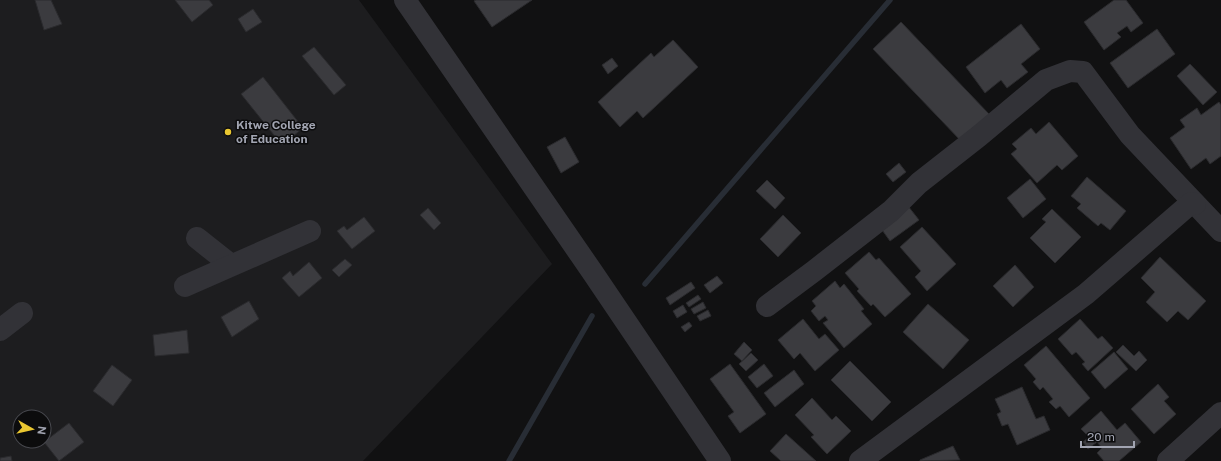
<svg xmlns="http://www.w3.org/2000/svg" width="1221" height="461" viewBox="0 0 1221 461" font-family="'Public Sans',sans-serif">
<rect width="100%" height="100%" fill="#111112"/>
<path fill="#1d1d1f" fill-rule="evenodd" d="M0,0h359l193,264 -189,197h-363zM20,417h24v24h-24z"/>
<g fill="none" stroke-linecap="round" stroke-linejoin="round">
<g stroke="#282d35" stroke-width="5.5">
<polyline points="645,284 890,0"/>
<polyline points="509,461 592,316"/>
</g>
</g>
<g fill="#3b3b3f" stroke="#2b2b2e">
<polygon points="35,0 51,0 62,24 44,30"/>
<polygon points="175,0 209,0 213,5 192,22"/>
<polygon points="476,0 532,0 492,27 474,1"/>
<polygon points="1114,0 1126,0 1143,23 1131,32 1127,26 1117,33 1121,37 1104,50 1084,22"/>
<polygon points="253,9 262,22 246,32 238,19"/>
<polygon points="901,22 989,114 961,141 873,49"/>
<polygon points="1021,24 1040,49 1021,64 1028,72 1007,88 1001,80 985,93 966,67"/>
<polygon points="1157,29 1175,54 1128,88 1110,63"/>
<polygon points="673,40 698,67 643,118 637,111 620,127 598,102 651,53 654,57"/>
<polygon points="314,47 346,85 334,95 302,56"/>
<polygon points="612,58 618,66 608,74 602,65"/>
<polygon points="1190,64 1217,92 1203,105 1177,76"/>
<polygon points="263,77 303,128 282,145 241,94"/>
<polygon points="1219,102 1221,105 1221,156 1210,164 1206,158 1191,169 1170,138 1185,127 1180,120 1197,108 1201,115"/>
<polygon points="1049,122 1078,156 1062,170 1057,165 1037,183 1011,154 1017,149 1012,144 1031,128 1036,134"/>
<polygon points="565,137 579,162 561,173 547,147"/>
<polygon points="899,163 906,172 893,182 886,174"/>
<polygon points="1087,177 1126,211 1110,230 1101,223 1098,226 1077,208 1081,204 1071,196"/>
<polygon points="1030,179 1046,199 1023,218 1007,198"/>
<polygon points="767,180 785,198 775,209 756,191"/>
<polygon points="908,206 919,220 890,241 880,227"/>
<polygon points="428,208 441,223 434,230 420,215"/>
<polygon points="1052,209 1081,237 1055,263 1030,238 1046,222 1042,219"/>
<polygon points="783,215 801,233 778,257 760,239"/>
<polygon points="364,217 375,231 352,249 337,231 344,226 347,230"/>
<polygon points="922,227 956,264 927,291 915,277 921,271 900,247"/>
<polygon points="869,252 876,260 879,258 911,294 885,317 873,304 871,306 857,291 859,289 845,273"/>
<polygon points="1160,257 1206,301 1188,320 1178,311 1167,322 1146,302 1155,292 1141,278"/>
<polygon points="345,259 352,265 339,277 332,270"/>
<polygon points="309,262 322,278 299,297 282,278 290,271 293,276"/>
<polygon points="1015,265 1034,287 1013,307 993,286"/>
<polygon points="717,276 723,283 710,293 704,285"/>
<polygon points="835,281 840,288 844,284 864,309 861,311 872,324 844,348 823,323 828,320 825,316 819,321 811,311 816,306 812,301"/>
<polygon points="691,282 695,288 670,305 666,298"/>
<polygon points="698,295 701,299 689,307 686,303"/>
<polygon points="249,301 259,319 232,337 221,317"/>
<polygon points="703,302 706,308 694,314 691,309"/>
<polygon points="928,304 969,340 943,369 903,332"/>
<polygon points="683,305 687,312 677,318 673,311"/>
<polygon points="708,310 711,316 700,321 697,316"/>
<polygon points="803,319 819,339 825,334 839,350 815,371 800,353 794,359 778,340"/>
<polygon points="1080,319 1098,339 1102,336 1113,348 1088,371 1082,364 1085,362 1076,352 1072,355 1058,339"/>
<polygon points="689,322 692,326 685,332 681,327"/>
<polygon points="187,330 189,353 155,356 153,335"/>
<polygon points="744,342 752,350 742,361 734,354"/>
<polygon points="1123,345 1134,356 1139,351 1147,360 1136,371 1116,352"/>
<polygon points="1046,346 1090,398 1069,417 1060,406 1056,409 1049,402 1053,399 1043,387 1040,390 1033,382 1036,379 1024,365"/>
<polygon points="1114,352 1128,369 1105,389 1091,372"/>
<polygon points="751,353 758,360 746,371 739,364"/>
<polygon points="850,361 891,402 872,421 831,380"/>
<polygon points="730,364 766,414 740,433 728,416 734,412 710,379"/>
<polygon points="764,364 773,376 757,388 748,377"/>
<polygon points="112,365 132,380 113,406 93,391"/>
<polygon points="794,370 804,384 775,407 764,393"/>
<polygon points="1158,384 1169,397 1164,401 1176,414 1154,434 1131,409"/>
<polygon points="1022,387 1036,419 1044,416 1050,430 1017,445 1008,424 1002,426 997,414 1001,412 995,399"/>
<polygon points="812,398 832,420 836,416 851,431 827,454 811,437 814,435 795,415"/>
<polygon points="1101,411 1117,430 1125,423 1141,442 1119,461 1104,461 1097,453 1102,448 1097,442 1088,449 1083,442 1089,437 1081,429"/>
<polygon points="69,423 84,442 59,461 44,442"/>
<polygon points="786,434 816,461 781,461 770,451"/>
<polygon points="953,446 960,460 920,461 920,460"/>
<polygon points="11,456 12,461 0,461 0,458"/>
</g>
<g fill="none" stroke-linecap="round" stroke-linejoin="round">
<g stroke="#323237" stroke-width="22">
<polyline points="405,0 593,273 720,461"/>
<polyline points="197,238 231,265"/>
<polyline points="185,286 310,231"/>
<polyline points="767,306 814,271 891,211 919,183 979,136 1046,80 1070,71 1083,72 1130,135 1221,231"/>
<polyline points="0,330 22,313"/>
<polyline points="860,461 1086,294 1191,203 1195,204"/>
<polyline points="1168,461 1221,413"/>
</g>
</g>
<circle fill="#eac731" stroke="#0c0c0d" stroke-width="1.5" cx="228" cy="132" r="4"/>
<g text-anchor="middle" dominant-baseline="central" stroke-width="3" stroke-linejoin="round" paint-order="stroke">
<g font-size="12" font-weight="bold" fill="#a2a5b2" stroke="#0c0c0d" text-anchor="start">
<text x="236" y="125">Kitwe College<tspan x="236" dy="14">of Education</tspan></text>
</g>
</g>
<g transform="translate(32 429) rotate(98)"><circle r="19" fill="#0c0c0d" stroke="#48494f"/>
<path d="M0-3L7 15L0 10L-7 15Z" fill="#eac731"/>
<text y="-6" font-size="11" font-weight="bold" text-anchor="middle" fill="#a2a5b2">N</text>
</g>
<path d="M1081 441v6h53v-6" fill="none" stroke="#a2a5b2" stroke-width="2"/>
<text x="1087" y="441" font-size="12" fill="#a2a5b2" stroke="#0c0c0d" stroke-width="3" paint-order="stroke">20 m</text>
</svg>
